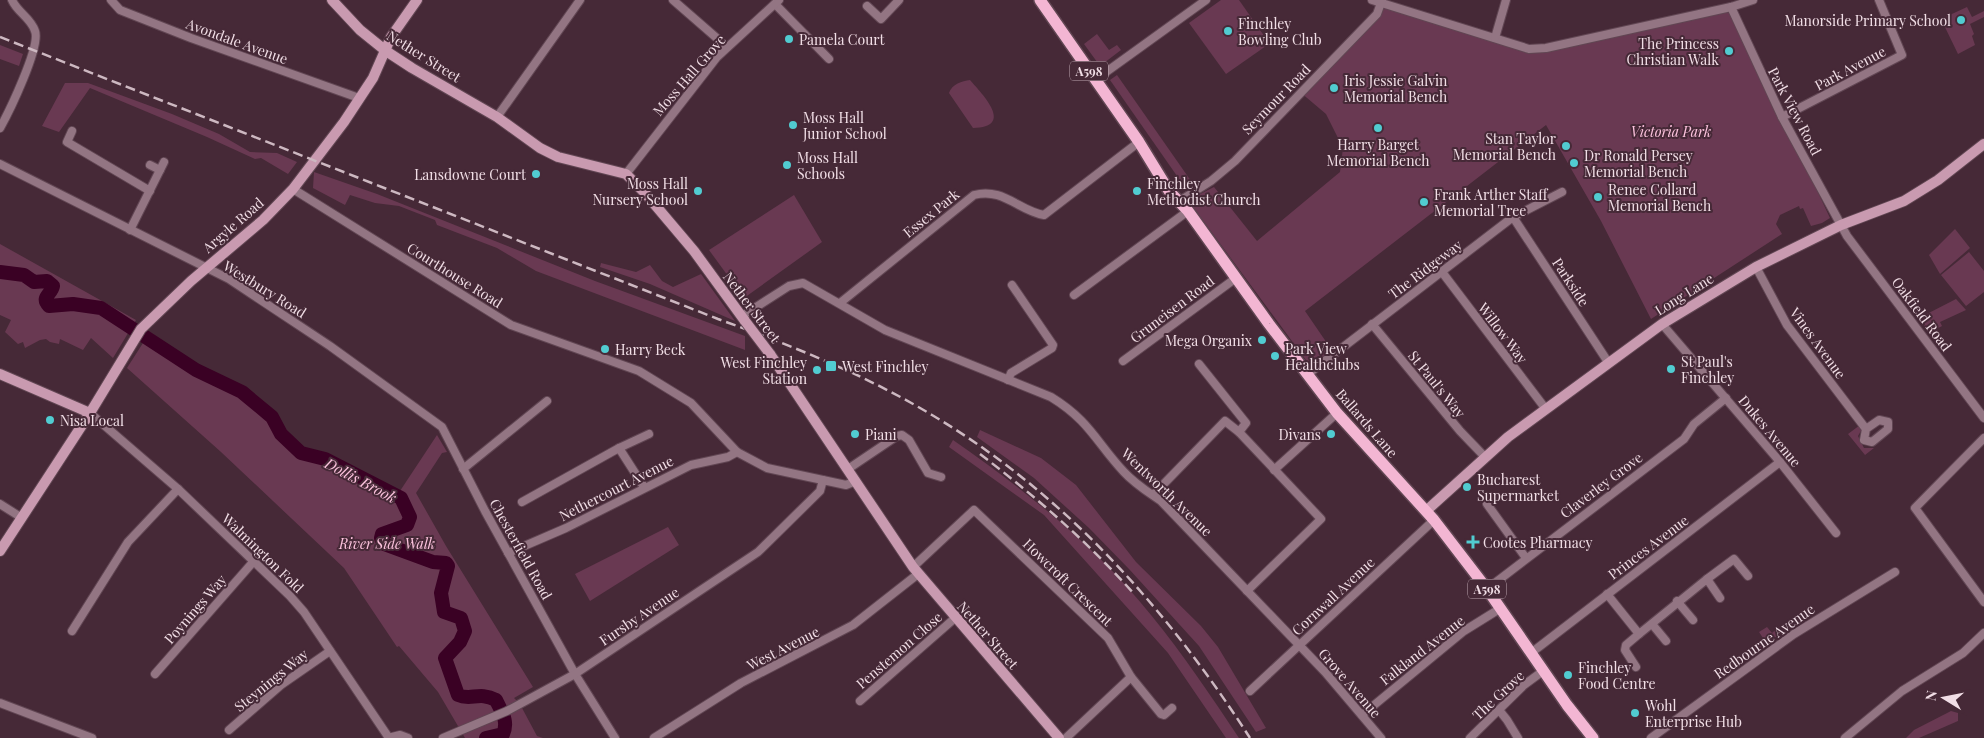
<svg xmlns="http://www.w3.org/2000/svg" width="1984" height="738" viewBox="0 0 1984 738" font-family="'Playfair Display',serif">
<rect width="100%" height="100%" fill="#462937"/>
<g fill="#693952">
<polygon points="1221,0 1239,0 1267,40 1266,46 1226,74 1189,23"/>
<polygon points="1381,4 1493,38 1546,48 1731,7 1830,218 1822,223 1811,226 1803,208 1800,209 1799,206 1780,215 1776,224 1782,234 1651,319 1601,221 1546,125 1305,311 1331,349 1331,352 1311,367 1188,200 1214,187 1257,241 1340,172 1343,148 1326,114 1300,92 1378,13"/>
<polygon points="1967,7 1972,17 1984,11 1984,17 1970,24 1974,34 1972,36 1975,45 1958,54 1941,19"/>
<polygon points="1097,34 1109,50 1117,45 1121,50 1100,66 1084,44"/>
<polygon points="0,45 23,54 19,66 0,59"/>
<polygon points="1117,75 1191,181 1184,186 1110,80"/>
<path d="M970,80c13,15 45,47 3,48l-24,-35c3,-9 13,-12 21,-13z"/>
<polygon points="65,83 88,83 172,114 219,134 250,152 277,153 297,162 288,174 261,158 255,159 207,137 90,88 59,132 42,126"/>
<polygon points="314,172 377,194 595,281 745,336 745,350 536,271 497,248 437,225 435,220 399,206 375,203 350,195 345,205 313,188"/>
<polygon points="794,195 822,242 744,298 709,250"/>
<polygon points="1955,229 1970,248 1940,274 1929,255"/>
<polygon points="0,244 136,320 113,358 91,338 83,350 60,339 59,344 50,342 46,339 40,340 25,348 23,342 18,344 5,332 11,320 0,315"/>
<polygon points="1969,252 1984,271 1984,292 1966,306 1941,275"/>
<polygon points="601,263 636,272 650,265 662,281 673,287 701,274 735,321 650,284 600,267"/>
<polygon points="1956,299 1966,310 1940,322 1942,326 1929,333 1919,318"/>
<polygon points="150,332 202,371 244,389 275,415 280,427 304,450 329,458 347,469 398,494 437,435 447,452 442,453 416,493 446,546 533,687 514,698 518,702 512,712 522,708 537,736 543,738 465,738 438,692 399,646 397,647 344,568 221,452 127,368"/>
<polygon points="1860,425 1862,429 1858,436 1864,448 1874,448 1865,455 1848,434"/>
<polygon points="980,430 1041,458 1076,485 1136,562 1201,626 1218,647 1266,728 1256,732 1199,646 1129,569 1089,528 1034,478 977,437"/>
<path d="M953,440c72,50 143,106 198,175 32,39 60,81 88,123h-13l-58,-85 -124,-138 -95,-68z"/>
<polygon points="668,527 679,545 590,601 575,574"/>
<polygon points="1781,625 1785,631 1758,650 1754,645 1763,638 1759,632 1767,627 1772,633"/>
<polygon points="1951,711 1958,713 1958,721 1919,738 1906,738 1914,730"/>
</g>
<g fill="none" stroke-linecap="round" stroke-linejoin="round">
<path stroke="#3a0124" stroke-width="14" d="M0,272l24,3 10,7 13,-1 6,5c-1,8 -13,11 -4,20l24,-2 28,4 95,62 46,22 30,25 9,17 20,19 24,6 76,39 9,19 -3,8 -25,9 -1,4 3,6 49,18 13,1 2,3 -7,27 3,19 17,6 4,13 -5,11 -15,16 13,37c13,6 21,-4 38,5 5,11 13,21 7,34l-17,4"/>
<defs>
<g id="street">
<polyline points="111,0 120,10 191,38 359,98"/>
<polyline points="673,0 727,47"/>
<polyline points="1372,0 1529,49 1546,48 1731,7 1753,0"/>
<polyline points="775,4 829,59"/>
<polyline points="867,6 881,19 899,0"/>
<polyline points="1731,7 1782,117 1847,236 1984,418"/>
<polyline points="1495,38 1506,0"/>
<polyline points="1095,80 1206,0"/>
<polyline points="497,117 580,0"/>
<polyline points="1782,117 1902,55 1879,0"/>
<path d="M0,128c9,-16 41,-82 35,-97 -4,-13 -18,-19 -23,-31"/>
<polyline points="72,131 67,142 150,191"/>
<polyline points="0,164 229,279 330,346 442,427 485,511 575,674 615,738"/>
<polyline points="150,165 160,170"/>
<polyline points="626,174 717,57 779,0"/>
<polyline points="293,189 511,325 639,371 691,403 737,452 767,468 846,485 856,481"/>
<polyline points="1178,202 1211,181 1235,161 1377,14 1382,0"/>
<polyline points="1513,217 1608,362"/>
<polyline points="130,230 164,162"/>
<polyline points="1756,267 1787,325 1866,429 1879,420 1888,422 1888,429 1872,442 1864,440 1866,429"/>
<polyline points="1442,272 1545,408"/>
<polyline points="1074,295 1188,211"/>
<path d="M840,303l134,-108c29,-8 45,16 70,20l95,-73"/>
<path d="M742,316l47,-30 14,-3 82,47 166,67c39,24 45,45 73,75 11,12 24,20 37,29l164,171 56,66"/>
<polyline points="1372,324 1460,431 1485,457"/>
<polyline points="1662,324 1780,462 1836,533"/>
<polyline points="1123,361 1236,278"/>
<polyline points="1199,364 1246,423 1239,432"/>
<polyline points="1308,374 1513,217 1562,192"/>
<polyline points="1008,380 1011,373 1052,348 1053,345 1012,285"/>
<polyline points="90,413 178,489 290,596 304,612 389,738"/>
<polyline points="1984,438 1915,508 1984,602"/>
<polyline points="619,448 644,487"/>
<polyline points="463,469 547,401"/>
<polyline points="848,469 897,436 902,435 909,440 928,473 941,477"/>
<polyline points="1274,470 1337,413"/>
<polyline points="1153,495 1225,421 1239,432 1321,519 1247,591"/>
<polyline points="522,502 619,448 649,434"/>
<polyline points="0,504 22,518"/>
<polyline points="1487,504 1526,558"/>
<polyline points="508,553 566,528 691,465 728,457 737,452"/>
<polyline points="913,567 974,510 1108,638 1131,677 1066,738"/>
<polyline points="1707,579 1734,559 1748,576"/>
<polyline points="1487,589 1684,439 1694,424 1726,398"/>
<polyline points="1607,594 1639,634 1626,645 1625,650 1636,667"/>
<polyline points="1677,601 1693,620"/>
<polyline points="1652,624 1666,641"/>
<polyline points="72,631 128,542 178,489"/>
<polyline points="1639,634 1707,579 1720,598"/>
<polyline points="1531,653 1780,462"/>
<polyline points="155,674 254,561"/>
<polyline points="1131,677 1161,714 1164,715 1172,708"/>
<polyline points="1250,691 1434,520"/>
<polyline points="860,701 955,618"/>
<polyline points="0,703 92,738"/>
<polyline points="1499,710 1507,720 1518,738"/>
<polyline points="1362,715 1464,631 1501,608"/>
<polyline points="229,730 281,685 330,651"/>
<polyline points="388,738 400,735 408,738"/>
<polyline points="443,738 507,711 575,674 758,552 820,491 823,480"/>
<polyline points="654,738 741,683 853,625 918,574"/>
<polyline points="1470,738 1524,685 1543,671"/>
<polyline points="1651,738 1794,634 1895,572"/>
<polyline points="1845,738 1902,691 1963,653 1984,633"/>
</g>
<g id="secondary">
<polyline points="332,0 360,30 386,51 412,68 497,117 540,148 558,157 626,174 645,193 694,251 745,321"/>
<polyline points="770,354 913,567 1059,738"/>
<polyline points="0,374 90,413"/>
<polyline points="1426,511 1508,437 1662,324 1756,267 1841,225 1904,201 1938,180 1984,144"/>
<polyline points="0,551 90,413 141,329 191,281 263,220 293,189 344,122 373,78 391,37 417,0"/>
</g>
<polyline id="primary" points="1040,0 1139,142 1169,191 1188,211 1269,324 1337,413 1434,520 1487,589 1567,705 1593,738"/>
</defs>
<use href="#street" stroke="#614653" stroke-width="10"/>
<use href="#secondary" stroke="#614653" stroke-width="12"/>
<use href="#primary" stroke="#614653" stroke-width="14"/>
<use href="#street" stroke="#937583" stroke-width="8"/>
<use href="#secondary" stroke="#c99ab0" stroke-width="10"/>
<use href="#primary" stroke="#f3b6d3" stroke-width="11"/>
<g stroke="#cdb8c1" stroke-width="2.5" stroke-dasharray="10 5" stroke-linecap="butt">
<path d="M0,37l718,282c74,27 146,55 214,96 133,79 235,194 318,323"/>
<path d="M980,454c55,42 109,89 155,141"/>
</g>
<defs>
<polyline id="secondary-bridge" points="745,321 770,354"/>
</defs>
<use href="#secondary-bridge" stroke="#614653" stroke-width="12" stroke-linecap="butt"/>
<use href="#secondary-bridge" stroke="#c99ab0" stroke-width="10"/>
</g>
<g fill="#51ccd1" stroke="#462937" stroke-width="2">
<circle cx="1961" cy="20" r="5"/>
<circle cx="1228" cy="31" r="5"/>
<circle cx="789" cy="39" r="5"/>
<circle cx="1729" cy="51" r="5"/>
<circle cx="1334" cy="88" r="5"/>
<circle cx="793" cy="125" r="5"/>
<circle cx="1378" cy="128" r="5"/>
<circle cx="1566" cy="146" r="5"/>
<circle cx="1574" cy="163" r="5"/>
<circle cx="787" cy="165" r="5"/>
<circle cx="536" cy="174" r="5"/>
<circle cx="698" cy="191" r="5"/>
<circle cx="1137" cy="191" r="5"/>
<circle cx="1598" cy="197" r="5"/>
<circle cx="1424" cy="202" r="5"/>
<circle cx="1262" cy="340" r="5"/>
<circle cx="605" cy="349" r="5"/>
<circle cx="1275" cy="356" r="5"/>
<rect x="825" y="360" width="12" height="12" rx="2.5"/>
<circle cx="1671" cy="369" r="5"/>
<circle cx="817" cy="370" r="5"/>
<circle cx="50" cy="420" r="5"/>
<circle cx="855" cy="434" r="5"/>
<circle cx="1331" cy="434" r="5"/>
<circle cx="1467" cy="487" r="5"/>
<path d="M1470.5 534.5h5v5h5v5h-5v5h-5v-5h-5v-5h5z"/>
<circle cx="1568" cy="675" r="5"/>
<circle cx="1635" cy="713" r="5"/>
</g>
<g text-anchor="middle" dominant-baseline="central" stroke-width="4" stroke-linejoin="round" paint-order="stroke">
<g fill="#462937" stroke="#bea8b2" stroke-width="1">
<rect x="1070" y="61.5" width="38" height="19" rx="4"/>
<rect x="1468" y="579.5" width="38" height="19" rx="4"/>
</g>
<g font-size="12" font-weight="bold" fill="#f1dee6">
<text x="1089" y="71">A598</text>
<text x="1487" y="589">A598</text>
</g>
<g font-size="14" fill="#f1dee6" stroke="#462937" text-anchor="start">
<text x="1951" y="20" text-anchor="end">Manorside Primary School</text>
<text x="1238" y="23">Finchley<tspan x="1238" dy="16">Bowling Club</tspan></text>
<text x="799" y="39">Pamela Court</text>
<text x="1719" y="43" text-anchor="end">The Princess<tspan x="1719" dy="16">Christian Walk</tspan></text>
<text x="1344" y="80">Iris Jessie Galvin<tspan x="1344" dy="16">Memorial Bench</tspan></text>
<text x="803" y="117">Moss Hall<tspan x="803" dy="16">Junior School</tspan></text>
<text x="1556" y="138" text-anchor="end">Stan Taylor<tspan x="1556" dy="16">Memorial Bench</tspan></text>
<text x="1378" y="144" text-anchor="middle">Harry Barget<tspan x="1378" dy="16">Memorial Bench</tspan></text>
<text x="1584" y="155">Dr Ronald Persey<tspan x="1584" dy="16">Memorial Bench</tspan></text>
<text x="797" y="157">Moss Hall<tspan x="797" dy="16">Schools</tspan></text>
<text x="526" y="174" text-anchor="end">Lansdowne Court</text>
<text x="688" y="183" text-anchor="end">Moss Hall<tspan x="688" dy="16">Nursery School</tspan></text>
<text x="1147" y="183">Finchley<tspan x="1147" dy="16">Methodist Church</tspan></text>
<text x="1608" y="189">Renee Collard<tspan x="1608" dy="16">Memorial Bench</tspan></text>
<text x="1434" y="194">Frank Arther Staff<tspan x="1434" dy="16">Memorial Tree</tspan></text>
<text x="1252" y="340" text-anchor="end">Mega Organix</text>
<text x="1285" y="348">Park View<tspan x="1285" dy="16">Healthclubs</tspan></text>
<text x="615" y="349">Harry Beck</text>
<text x="1681" y="361">St Paul's<tspan x="1681" dy="16">Finchley</tspan></text>
<text x="807" y="362" text-anchor="end">West Finchley<tspan x="807" dy="16">Station</tspan></text>
<text x="842" y="366">West Finchley</text>
<text x="60" y="420">Nisa Local</text>
<text x="865" y="434">Piani</text>
<text x="1321" y="434" text-anchor="end">Divans</text>
<text x="1477" y="479">Bucharest<tspan x="1477" dy="16">Supermarket</tspan></text>
<text x="1483" y="542">Cootes Pharmacy</text>
<text x="1578" y="667">Finchley<tspan x="1578" dy="16">Food Centre</tspan></text>
<text x="1645" y="705">Wohl<tspan x="1645" dy="16">Enterprise Hub</tspan></text>
</g>
<g font-size="14" fill="#f1dee6" stroke="#462937">
<text transform="translate(237 41) rotate(20)">Avondale Avenue</text>
<text transform="translate(424 56) rotate(32)">Nether Street</text>
<text transform="translate(1850 68) rotate(-28)">Park Avenue</text>
<text transform="translate(689 75) rotate(-49)">Moss Hall Grove</text>
<text transform="translate(1276 99) rotate(-46)">Seymour Road</text>
<text transform="translate(1795 111) rotate(62)">Park View Road</text>
<text transform="translate(931 213) rotate(-39)">Essex Park</text>
<text transform="translate(233 225) rotate(-41)">Argyle Road</text>
<text transform="translate(1425 269) rotate(-37)">The Ridgeway</text>
<text transform="translate(455 275) rotate(32)">Courthouse Road</text>
<text transform="translate(1571 282) rotate(57)">Parkside</text>
<text transform="translate(265 289) rotate(32)">Westbury Road</text>
<text transform="translate(1684 294) rotate(-32)">Long Lane</text>
<text transform="translate(752 307) rotate(53)">Nether Street</text>
<text transform="translate(1172 309) rotate(-37)">Gruneisen Road</text>
<text transform="translate(1922 314) rotate(53)">Oakfield Road</text>
<text transform="translate(1503 333) rotate(53)">Willow Way</text>
<text transform="translate(1818 343) rotate(54)">Vines Avenue</text>
<text transform="translate(1437 384) rotate(51)">St Paul's Way</text>
<text transform="translate(1367 423) rotate(49)">Ballards Lane</text>
<text transform="translate(1770 431) rotate(50)">Dukes Avenue</text>
<text transform="translate(1601 485) rotate(-37)">Claverley Grove</text>
<text transform="translate(616 488) rotate(-27)">Nethercourt Avenue</text>
<text transform="translate(1167 492) rotate(44)">Wentworth Avenue</text>
<text transform="translate(1648 547) rotate(-37)">Princes Avenue</text>
<text transform="translate(521 549) rotate(61)">Chesterfield Road</text>
<text transform="translate(263 553) rotate(44)">Walmington Fold</text>
<text transform="translate(1068 582) rotate(44)">Howcroft Crescent</text>
<text transform="translate(1333 596) rotate(-43)">Cornwall Avenue</text>
<text transform="translate(195 609) rotate(-49)">Poynings Way</text>
<text transform="translate(639 616) rotate(-34)">Fursby Avenue</text>
<text transform="translate(988 635) rotate(49)">Nether Street</text>
<text transform="translate(1764 641) rotate(-35)">Redbourne Avenue</text>
<text transform="translate(783 648) rotate(-27)">West Avenue</text>
<text transform="translate(899 650) rotate(-41)">Penstemon Close</text>
<text transform="translate(1422 650) rotate(-38)">Falkland Avenue</text>
<text transform="translate(271 680) rotate(-39)">Steynings Way</text>
<text transform="translate(1350 683) rotate(49)">Grove Avenue</text>
<text transform="translate(1498 695) rotate(-43)">The Grove</text>
</g>
<g font-size="14" font-style="italic" fill="#fdc3de" stroke="#462937">
<text x="1671" y="131">Victoria Park</text>
<text x="387" y="543">River Side Walk</text>
</g>
<g font-size="15" font-style="italic" fill="#fdc3de" stroke="#462937">
<text transform="translate(361 480) rotate(28)">Dollis Brook</text>
</g>
</g>
<g transform="translate(1944 698) rotate(280)" stroke="#462937" stroke-width="4" paint-order="stroke">
<path d="M0-4L9 19L0 12L-9 19Z" fill="#f1dee6"/>
<text y="-8" font-size="14" font-weight="bold" text-anchor="middle" fill="#f1dee6">N</text>
</g>
</svg>
